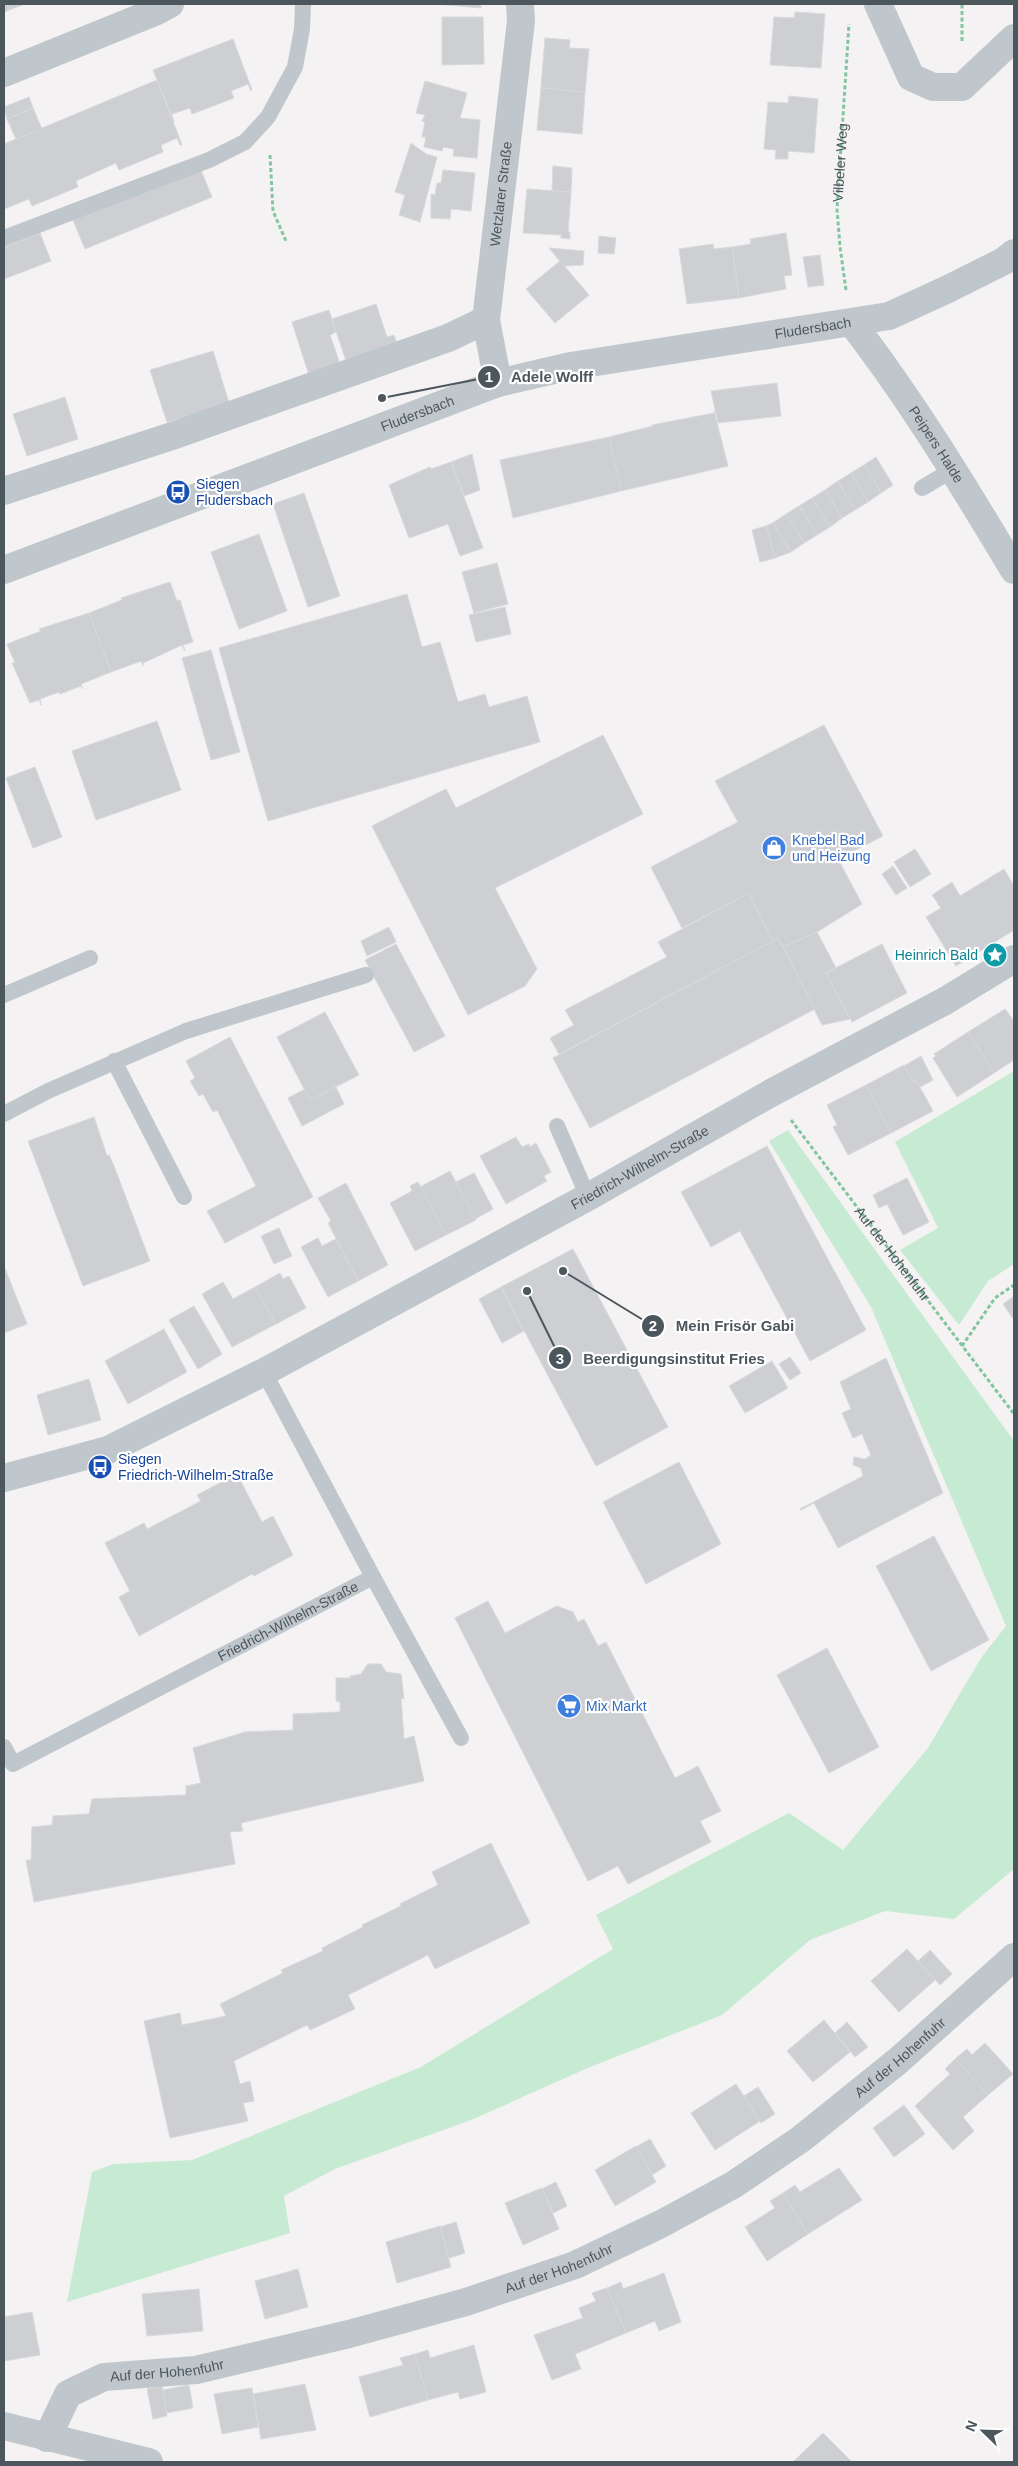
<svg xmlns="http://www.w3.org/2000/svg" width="1018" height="2466" viewBox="0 0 1018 2466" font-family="Helvetica,sans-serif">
<rect width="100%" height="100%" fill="#f4f2f2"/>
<g fill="#c7ebd2">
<polygon points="1014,1071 1014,1264 988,1281 959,1325 900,1250 938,1228 895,1142"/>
<polygon points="788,1130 1014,1441 1014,1869 954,1919 885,1911 810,1940 722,2015 590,2067 471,2120 335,2169 284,2196 290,2233 67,2302 92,2172 113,2164 192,2160 421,2067 613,1949 596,1915 789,1813 843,1850 928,1748 981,1658 1006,1626 871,1307 769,1141"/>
</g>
<g fill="#cdcfd3" stroke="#d7d9dc">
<polygon points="4,4 22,4 22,5 4,12"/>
<polygon points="437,4 481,4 481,8"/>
<polygon points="795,12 825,14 821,68 770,65 774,17 794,18"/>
<polygon points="442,17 483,17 484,64 442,65"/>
<polygon points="545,38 570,40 569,48 589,49 585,92 541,88"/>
<polygon points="233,39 252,90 251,91 248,84 231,91 234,98 192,114 190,108 172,114 174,122 153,70"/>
<polygon points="157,80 182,145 180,145 177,138 161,145 163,152 119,170 116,163 76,181 78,187 32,206 29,199 4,209 4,144"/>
<polygon points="425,81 467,93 460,118 480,120 477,158 453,156 454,149 443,147 442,151 424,147 426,137 422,137 425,122 422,121 425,115 416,113"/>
<polygon points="541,88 585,92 582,134 537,130"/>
<polygon points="789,96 818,99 814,153 788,151 788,159 775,159 776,150 764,149 768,102 788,103"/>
<polygon points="29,97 33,108 7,119 4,107"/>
<polygon points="33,108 42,129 16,139 7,119"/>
<polygon points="411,143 426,154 437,157 420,222 399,215 405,195 395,192"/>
<polygon points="553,166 572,168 571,192 552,191"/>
<polygon points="200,168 212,197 85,249 73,220"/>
<polygon points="443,170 475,173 471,211 451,209 450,219 431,218 431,194 435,195 437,183 441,183"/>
<polygon points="527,189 571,192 568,232 570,232 570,239 561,238 561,235 523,233"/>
<polygon points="40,233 51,261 4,279 4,247"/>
<polygon points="786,233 792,275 784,276 786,289 739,298 732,247 751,244 750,239"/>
<polygon points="599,236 616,238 614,254 598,253"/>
<polygon points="713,244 714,249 732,247 739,298 687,304 679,249"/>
<polygon points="549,248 584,251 583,265 564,266"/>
<polygon points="820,255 824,285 808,287 803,257"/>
<polygon points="560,261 589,295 555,323 526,289"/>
<polygon points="376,304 387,337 394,335 398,347 347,364 332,319"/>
<polygon points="329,310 336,332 330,335 340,364 309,375 292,322"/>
<polygon points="213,351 229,403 167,422 150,370"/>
<polygon points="777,383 781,416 718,423 711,391"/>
<polygon points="65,397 78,439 27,456 13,414"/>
<polygon points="714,411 728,466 621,491 609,437 653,426 652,425 714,413"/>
<polygon points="609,437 621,491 513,518 500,460"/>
<polygon points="472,454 480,490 464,496 451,462"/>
<polygon points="876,457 893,485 881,493 864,465"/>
<polygon points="451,462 483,548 460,556 448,524 409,538 389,485 430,467 431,469"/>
<polygon points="864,465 881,493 868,502 851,473"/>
<polygon points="851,473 868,502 855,510 838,481"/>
<polygon points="838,481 855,510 842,518 825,490"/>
<polygon points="825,490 842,518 830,527 812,498"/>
<polygon points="304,493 340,596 308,607 273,504"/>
<polygon points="812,498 830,527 817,535 799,506"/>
<polygon points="799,506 817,535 804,543 786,514"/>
<polygon points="786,514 804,543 791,552 773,523"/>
<polygon points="773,523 791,552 775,558 766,526"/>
<polygon points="766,526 775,558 760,562 752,530"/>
<polygon points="259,534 287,611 239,629 211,552"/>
<polygon points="497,563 508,604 474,613 462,572"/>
<polygon points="170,582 177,601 180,600 193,642 183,645 185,651 182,645 143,663 143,666 141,661 111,672 89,613 122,600 121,598"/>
<polygon points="407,594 422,647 440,642 458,702 485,694 489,707 527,696 540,742 268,821 219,648"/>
<polygon points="505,607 511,634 476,642 469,615"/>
<polygon points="89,613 111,672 81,684 83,689 81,686 60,694 59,692 40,699 41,705 39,700 30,703 12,663 15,663 7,644 41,631 39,629"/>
<polygon points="211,650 240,752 211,760 182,658"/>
<polygon points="157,721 181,790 96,820 72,751"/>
<polygon points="824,725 883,836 838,859 862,904 817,932 783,947 778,938 773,941 749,893 682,928 651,867 738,822 715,781"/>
<polygon points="603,735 643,814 495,888 537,969 525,986 468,1015 372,826 446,789 456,808"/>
<polygon points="35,767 62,837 33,848 6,778"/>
<polygon points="915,849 931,874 910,887 894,862"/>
<polygon points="893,866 907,888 896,895 882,874"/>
<polygon points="1004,869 1014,886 1014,930 956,966 926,917 941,908 932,895 952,882 960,896"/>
<polygon points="749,893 773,941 559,1054 550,1038 574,1025 565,1010 667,957 658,942"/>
<polygon points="389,927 396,942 367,956 361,941"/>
<polygon points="817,932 836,968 826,973 850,1019 822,1025 783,947"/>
<polygon points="778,938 815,1009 590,1128 553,1058"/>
<polygon points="396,944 445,1036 414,1052 365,960"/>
<polygon points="882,944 907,993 852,1022 826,973"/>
<polygon points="1005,1009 1014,1021 1014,1060 994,1073 968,1032"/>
<polygon points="325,1012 359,1075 310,1100 277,1037"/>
<polygon points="968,1032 994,1073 957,1097 933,1058 936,1056 934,1054"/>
<polygon points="230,1037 313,1197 225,1243 207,1211 256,1186 217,1110 213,1112 203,1094 199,1096 190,1081 195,1078 186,1061"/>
<polygon points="921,1056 933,1080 920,1087 916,1080 913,1082 904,1066"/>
<polygon points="904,1065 913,1082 916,1080 933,1111 891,1133 866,1085"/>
<polygon points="866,1085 891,1133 848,1155 833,1127 837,1125 827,1105"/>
<polygon points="336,1087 344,1104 302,1126 288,1098 305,1089 310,1100"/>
<polygon points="94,1117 107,1156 109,1155 114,1166 150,1261 83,1286 28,1141"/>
<polygon points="516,1137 522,1147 529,1144 530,1147 536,1143 551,1172 544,1176 547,1181 506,1204 480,1156"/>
<polygon points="767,1146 866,1330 810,1361 740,1231 711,1247 681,1192"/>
<polygon points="450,1171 476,1220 446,1235 420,1187"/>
<polygon points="474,1173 493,1209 475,1219 456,1182"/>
<polygon points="907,1178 929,1222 903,1235 887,1204 879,1208 873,1195"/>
<polygon points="418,1182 446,1235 415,1251 390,1203 412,1191 410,1186"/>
<polygon points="346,1183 388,1265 358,1281 328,1223 331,1221 318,1198"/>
<polygon points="279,1228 292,1256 274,1264 261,1236"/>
<polygon points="318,1238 322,1246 336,1239 358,1281 328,1297 301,1247"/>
<polygon points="573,1249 668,1427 596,1466 501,1287"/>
<polygon points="4,1266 27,1324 4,1333"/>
<polygon points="280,1273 283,1279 289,1276 306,1308 276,1324 255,1287"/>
<polygon points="223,1282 233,1299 255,1287 276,1324 232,1347 202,1294"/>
<polygon points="501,1287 524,1331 502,1343 479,1299"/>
<polygon points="1014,1296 1014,1320 1003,1304"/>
<polygon points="194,1306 222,1354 198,1369 169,1320"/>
<polygon points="164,1329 187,1372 128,1404 105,1361"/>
<polygon points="790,1357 801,1373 790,1380 779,1364"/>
<polygon points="886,1358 943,1493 838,1548 814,1503 801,1510 800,1509 863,1476 861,1468 853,1465 854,1457 865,1459 871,1455 862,1434 853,1438 842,1413 851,1409 840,1382"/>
<polygon points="772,1361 788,1388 745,1413 729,1386"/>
<polygon points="89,1379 101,1420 48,1435 37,1395"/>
<polygon points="679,1462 721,1544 646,1584 603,1502"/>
<polygon points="237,1474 262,1522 273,1516 293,1555 254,1576 252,1574 139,1636 119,1597 130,1591 105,1543 144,1523 147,1529 201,1501 197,1495"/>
<polygon points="934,1536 989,1640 931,1671 876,1566"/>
<polygon points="488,1601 505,1633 557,1606 573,1612 578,1622 584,1619 598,1646 606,1642 675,1778 698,1766 721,1811 700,1821 711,1842 628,1884 618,1866 588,1881 455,1618"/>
<polygon points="827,1648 879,1747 829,1773 777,1675"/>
<polygon points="368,1664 381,1664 386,1672 401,1674 404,1699 401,1698 404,1739 414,1736 424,1781 241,1823 243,1831 230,1832 235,1864 34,1902 26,1860 31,1860 32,1827 52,1825 53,1816 89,1814 92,1799 186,1795 186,1786 201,1783 193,1748 245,1732 293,1730 293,1714 340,1712 340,1702 336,1701 336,1678 351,1678 350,1676 361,1674"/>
<polygon points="491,1843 530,1923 435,1969 428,1955 348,1995 355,2009 310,2030 307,2025 234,2061 240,2084 250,2081 254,2101 243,2103 248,2121 170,2138 144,2021 180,2013 182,2025 226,2016 220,2004 283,1973 281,1970 323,1951 322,1948 363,1927 362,1925 401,1906 400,1904 438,1885 432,1872"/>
<polygon points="907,1949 935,1980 899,2012 871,1981"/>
<polygon points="930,1950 952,1974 940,1985 918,1961"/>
<polygon points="824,2020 850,2052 813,2082 787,2051"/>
<polygon points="847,2022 868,2047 855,2057 835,2033"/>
<polygon points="985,2043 1013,2074 988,2095 955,2059 967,2049 972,2055"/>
<polygon points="955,2059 988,2095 963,2117 974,2131 953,2150 915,2106 950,2074 945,2069"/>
<polygon points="736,2084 760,2121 715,2150 691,2113"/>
<polygon points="758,2087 775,2114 761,2123 744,2096"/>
<polygon points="904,2105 925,2134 894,2157 873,2128"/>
<polygon points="650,2139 666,2166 652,2175 636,2147"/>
<polygon points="636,2146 656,2182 615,2206 595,2170"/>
<polygon points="839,2168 862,2200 808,2234 783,2193 795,2185 800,2192"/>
<polygon points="556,2182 567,2206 553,2213 542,2189"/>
<polygon points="542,2188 559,2229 523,2245 505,2203"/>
<polygon points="783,2193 808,2234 767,2261 745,2227 775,2208 770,2201"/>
<polygon points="456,2222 465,2253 449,2258 440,2227"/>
<polygon points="440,2226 451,2267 397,2283 386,2242"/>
<polygon points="298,2269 308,2307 265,2319 255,2281"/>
<polygon points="664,2273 681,2322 659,2331 655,2321 626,2333 607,2288 621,2282 623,2289"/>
<polygon points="607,2288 626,2333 575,2354 581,2369 552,2380 534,2335 583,2318 579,2308 596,2301 592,2293"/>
<polygon points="199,2289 203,2331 147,2336 142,2294"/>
<polygon points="32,2312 40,2355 4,2361 4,2317"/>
<polygon points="474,2345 486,2392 460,2399 458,2392 428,2400 415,2354 428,2350 430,2358"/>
<polygon points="415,2354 428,2400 370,2417 359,2377 403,2365 400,2358"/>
<polygon points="305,2384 316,2430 261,2439 253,2394"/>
<polygon points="189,2385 193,2408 166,2413 163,2390"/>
<polygon points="162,2386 167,2416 153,2419 147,2389"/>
<polygon points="252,2388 258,2427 222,2434 214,2394"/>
<polygon points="823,2433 852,2462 793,2462"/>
</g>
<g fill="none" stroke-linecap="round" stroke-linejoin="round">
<g stroke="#83c59f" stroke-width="3" stroke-dasharray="4 2.5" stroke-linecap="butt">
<polyline points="962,41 962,4"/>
<polyline points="270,155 273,211 286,241"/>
<path id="s1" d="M846,290l-6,-43 -3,-38 12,-185"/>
<path id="s2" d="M791,1120l223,294"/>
<polyline points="962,1346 995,1298 1014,1285"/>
</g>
<g stroke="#c0c7cc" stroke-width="16">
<polyline points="4,238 209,160 245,142 268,117 295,67 302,29 303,4"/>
<polyline points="922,488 954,469"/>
<polyline points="4,995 90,958"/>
<polyline points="114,1061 184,1197"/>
<polyline points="4,1114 48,1091 186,1031 366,975"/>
<polyline points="557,1126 588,1197"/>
<polyline points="373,1577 461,1738"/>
<path id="s3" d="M4,1747l9,17 360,-187 -109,-205"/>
</g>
<g stroke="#c0c7cc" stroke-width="28">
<polyline points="878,4 911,77 933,87 962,87 1014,38"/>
<polyline points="4,73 157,11 170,4"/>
<path id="s4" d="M852,323c60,78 111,162 162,247"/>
<path id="s5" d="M498,383l-12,-63 35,-299 -1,-17"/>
<polyline points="4,491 172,436 448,338 486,320"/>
<path id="s6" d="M4,570l494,-187 73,-17 318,-50 57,-26 58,-29 10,-8"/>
<path id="s7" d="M4,1478l104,-28 156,-78 324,-175 183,-104 174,-92 69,-42"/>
<polyline points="4,2426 149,2462"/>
<path id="s8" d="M47,2438l21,-44 36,-17 92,-7 153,-36 117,-32 109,-37 86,-41 72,-39 68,-46 98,-79 115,-103"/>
</g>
</g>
<defs>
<symbol id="bus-disc" viewBox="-11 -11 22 22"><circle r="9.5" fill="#1a4fb4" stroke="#fff"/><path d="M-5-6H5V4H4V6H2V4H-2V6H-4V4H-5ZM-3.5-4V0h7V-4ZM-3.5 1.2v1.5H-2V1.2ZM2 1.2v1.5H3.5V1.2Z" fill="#fff"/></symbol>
<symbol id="shop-disc" viewBox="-11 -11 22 22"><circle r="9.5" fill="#3f7fe0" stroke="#fff"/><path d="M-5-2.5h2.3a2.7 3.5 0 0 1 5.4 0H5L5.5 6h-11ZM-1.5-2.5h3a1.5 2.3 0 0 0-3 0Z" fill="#fff"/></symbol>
<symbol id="sight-disc" viewBox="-11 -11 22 22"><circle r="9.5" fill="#0f9aa8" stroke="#fff"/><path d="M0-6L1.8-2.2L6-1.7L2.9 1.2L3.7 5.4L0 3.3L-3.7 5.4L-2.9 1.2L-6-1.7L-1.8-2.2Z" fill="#fff"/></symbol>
<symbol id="supermarket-disc" viewBox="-11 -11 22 22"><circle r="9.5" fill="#3f7fe0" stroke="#fff"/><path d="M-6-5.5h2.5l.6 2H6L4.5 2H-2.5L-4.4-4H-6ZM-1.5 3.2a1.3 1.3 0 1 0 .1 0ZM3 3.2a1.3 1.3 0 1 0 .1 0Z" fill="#fff"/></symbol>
</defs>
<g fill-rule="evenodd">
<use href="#bus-disc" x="164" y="478" width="28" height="28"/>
<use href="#shop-disc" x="760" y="834" width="28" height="28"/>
<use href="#sight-disc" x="981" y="941" width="28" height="28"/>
<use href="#bus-disc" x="86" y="1453" width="28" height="28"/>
<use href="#supermarket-disc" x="555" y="1692" width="28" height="28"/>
</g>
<g text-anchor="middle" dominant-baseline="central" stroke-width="4.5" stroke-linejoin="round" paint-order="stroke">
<g font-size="14" fill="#4c565d" stroke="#fff">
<text stroke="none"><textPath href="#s1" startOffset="128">Vilbeler Weg</textPath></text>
<text stroke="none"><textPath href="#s5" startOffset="191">Wetzlarer Straße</textPath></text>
<text stroke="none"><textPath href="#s6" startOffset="848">Fludersbach</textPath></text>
<text stroke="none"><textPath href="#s6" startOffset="442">Fludersbach</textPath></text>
<text stroke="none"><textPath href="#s4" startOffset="148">Peipers Halde</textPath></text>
<text stroke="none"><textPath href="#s7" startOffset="710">Friedrich-Wilhelm-Straße</textPath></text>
<text stroke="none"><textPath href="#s2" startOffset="168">Auf der Hohenfuhr</textPath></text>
<text stroke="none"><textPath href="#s3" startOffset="329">Friedrich-Wilhelm-Straße</textPath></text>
<text stroke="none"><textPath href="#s8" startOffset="962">Auf der Hohenfuhr</textPath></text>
<text stroke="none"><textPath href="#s8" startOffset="558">Auf der Hohenfuhr</textPath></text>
<text stroke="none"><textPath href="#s8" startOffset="152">Auf der Hohenfuhr</textPath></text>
</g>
<g font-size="14" fill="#164399" stroke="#fff" text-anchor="start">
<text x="196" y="484">Siegen<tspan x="196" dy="16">Fludersbach</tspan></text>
<text x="118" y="1459">Siegen<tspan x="118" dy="16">Friedrich-Wilhelm-Straße</tspan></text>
</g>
<g font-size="14" fill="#366cbe" stroke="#fff" text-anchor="start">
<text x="792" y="840">Knebel Bad<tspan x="792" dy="16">und Heizung</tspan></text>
<text x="586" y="1706">Mix Markt</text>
</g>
<g font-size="14" fill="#0d838f" stroke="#fff" text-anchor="end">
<text x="978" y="955">Heinrich Bald</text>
</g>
</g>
<path fill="none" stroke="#4c565d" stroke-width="2" d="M382 398L489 377M563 1271L653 1326M527 1291L560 1358"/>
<g fill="#4c565d" stroke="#fff" stroke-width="2">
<circle cx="382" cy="398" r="5"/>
<circle cx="563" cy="1271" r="5"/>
<circle cx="527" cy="1291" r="5"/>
<circle cx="489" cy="377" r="12"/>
<circle cx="653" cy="1326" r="12"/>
<circle cx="560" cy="1358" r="12"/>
</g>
<g font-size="15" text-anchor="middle" font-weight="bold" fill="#fff">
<text x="489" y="382">1</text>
<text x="653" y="1331">2</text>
<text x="560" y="1364">3</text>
</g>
<g font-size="15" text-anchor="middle" font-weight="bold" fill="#4c565d" stroke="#fff" stroke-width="4.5" stroke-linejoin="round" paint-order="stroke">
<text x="552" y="382">Adele Wolff</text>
<text x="735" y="1331">Mein Frisör Gabi</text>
<text x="674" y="1364">Beerdigungsinstitut Fries</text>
</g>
<rect width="1018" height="2466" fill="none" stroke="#4c565d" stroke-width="10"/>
<g transform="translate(983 2431) rotate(293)" stroke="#ffffff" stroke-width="4" paint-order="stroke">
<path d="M0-4L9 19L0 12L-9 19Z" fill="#4c565d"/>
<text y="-8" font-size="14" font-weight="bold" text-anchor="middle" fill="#4c565d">N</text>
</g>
</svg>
